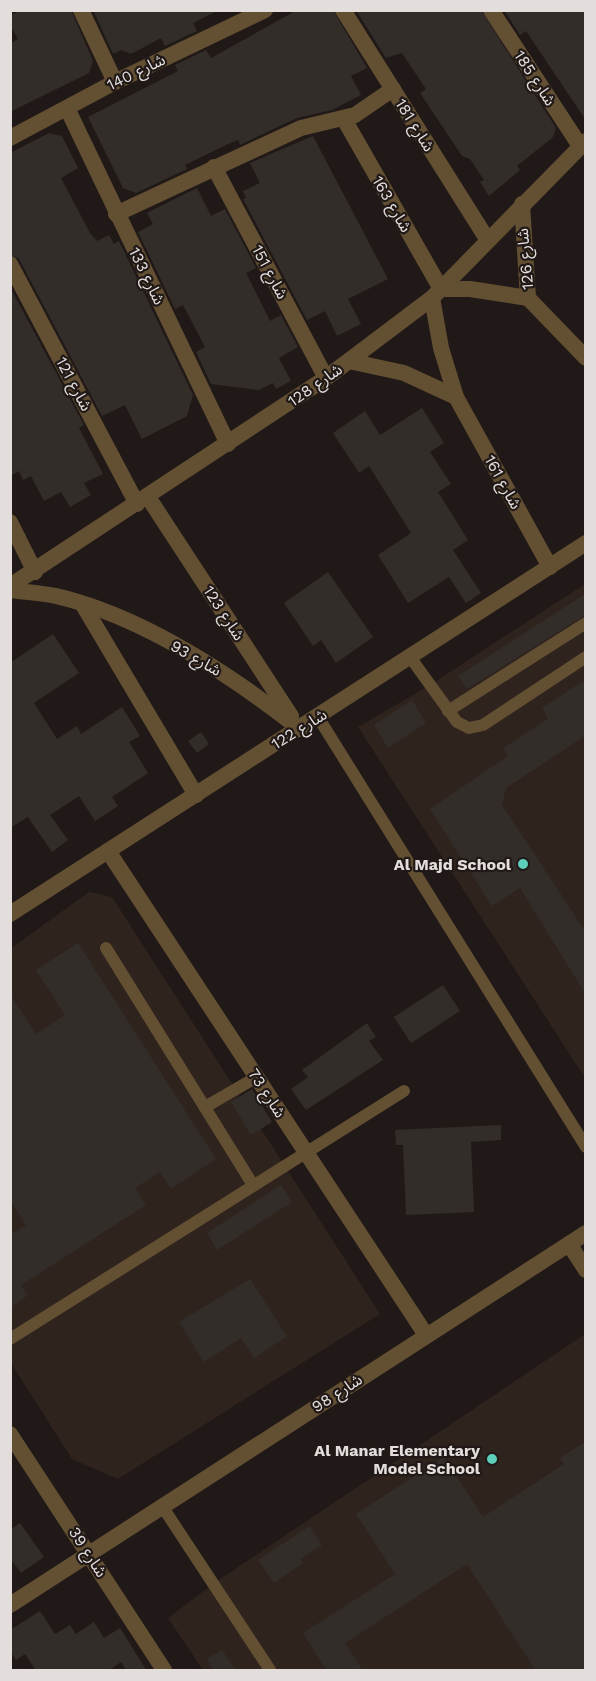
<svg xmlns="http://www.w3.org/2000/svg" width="596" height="1681" viewBox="0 0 596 1681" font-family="'Work Sans','Noto Sans Arabic',sans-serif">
<rect width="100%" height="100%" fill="#201917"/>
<g fill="#2f231e">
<polygon points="585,584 585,1078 358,727 430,685"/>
<polygon points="89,892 112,897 380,1314 118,1479 72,1459 11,1363 10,949"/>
<polygon points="585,1334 585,1670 203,1670 168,1618 213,1584"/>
</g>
<g fill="#332d29">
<polygon points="21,10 71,10 93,61 89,73 10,112 10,44 18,39 10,25 10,16"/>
<polygon points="93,10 219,10 193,23 197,31 165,46 161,38 131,54 121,50 113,54"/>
<polygon points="297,10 333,10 367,68 351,76 361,95 332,110 297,118 240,145 238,140 228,144 185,165 187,169 136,193 123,188 88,117 178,71 175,65 206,50 211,58"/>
<polygon points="356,10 481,10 556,128 553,137 517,166 520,170 489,196 480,182 484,180 470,159 462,156 420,93 426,89 402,53 386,58"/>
<polygon points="504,10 585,10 585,119 526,31 520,35"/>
<polygon points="49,133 62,136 78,168 61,178 90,233 97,241 109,235 114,244 119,241 193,395 187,416 142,439 125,405 102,416 19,259 10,254 10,153"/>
<polygon points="313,136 388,279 348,299 361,324 337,336 325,311 307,320 243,199 246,198 243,191 260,183 250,163"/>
<polygon points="197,188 211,216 225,209 256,268 246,273 270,321 281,315 298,347 279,358 291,381 276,389 273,383 259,390 211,384 196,352 205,347 183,305 175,309 138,232 153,224 147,213"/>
<polygon points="10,287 84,425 79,428 103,474 84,483 91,495 70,507 61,492 44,501 31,476 23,480 19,471 10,476"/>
<polygon points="422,408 444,443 430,452 451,484 438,492 468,540 453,550 481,593 466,603 449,577 408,603 378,555 411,533 369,466 359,473 333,433 365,411 380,435"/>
<polygon points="328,572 373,637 336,663 321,640 313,646 284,603"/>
<polygon points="585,594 585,615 467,689 458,676"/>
<polygon points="53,634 79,673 34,703 57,739 77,726 81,734 122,707 140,736 129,742 148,773 112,797 118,806 95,821 79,796 50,815 68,840 52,852 28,817 10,828 10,663"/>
<polygon points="585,680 585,736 506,788 502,805 585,931 585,993 520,888 492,906 430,809 508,756 503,748 548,719 542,708"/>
<polygon points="412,700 426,723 388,748 374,725"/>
<polygon points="201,732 209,744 197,753 188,741"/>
<polygon points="78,943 216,1159 171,1189 160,1172 135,1188 146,1205 21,1285 28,1295 10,1308 10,1235 26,1225 10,1200 10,994 36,1034 65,1015 36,970"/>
<polygon points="443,985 460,1011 411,1043 394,1017"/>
<polygon points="367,1023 376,1037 369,1041 383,1060 306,1110 291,1089 308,1077 302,1070"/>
<polygon points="252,1089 272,1122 251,1135 231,1102"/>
<polygon points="501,1125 501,1140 471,1142 474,1212 406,1215 403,1145 396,1145 395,1130"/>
<polygon points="281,1185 292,1202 217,1250 207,1233"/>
<polygon points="250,1279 287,1336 254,1358 241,1338 204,1362 179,1322"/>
<polygon points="585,1442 585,1671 536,1671 467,1564 345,1643 363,1671 327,1671 303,1633 395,1574 356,1514 444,1457 483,1517 564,1464 560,1458"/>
<polygon points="20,1523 44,1557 21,1573 10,1558 10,1530"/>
<polygon points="310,1526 322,1545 300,1559 303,1563 274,1583 258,1560"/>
<polygon points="40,1611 55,1634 70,1625 76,1634 94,1622 104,1638 120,1628 147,1671 127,1671 121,1662 108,1671 36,1671 25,1654 16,1660 10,1651 10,1630"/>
<polygon points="222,1650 236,1671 214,1671 207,1659"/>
</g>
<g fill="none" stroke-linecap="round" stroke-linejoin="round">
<g stroke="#634f32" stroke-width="12">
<polyline points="410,657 457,722 469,728 483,725 586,657"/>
<polyline points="448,711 586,623"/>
<polyline points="318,717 586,1147"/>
<polyline points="106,948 253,1185"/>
<polyline points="205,1107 257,1077"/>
<polyline points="10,1339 404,1091"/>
<polyline points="162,1506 270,1670"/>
</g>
<g stroke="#634f32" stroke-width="16">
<polyline points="81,10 115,82"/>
<polyline points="343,10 487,239"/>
<polyline points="491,10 580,146"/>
<polyline points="67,108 228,444"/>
<polyline points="344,119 441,289 470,289 528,298"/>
<polyline points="10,138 115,82 265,10"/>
<polyline points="214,167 326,378"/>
<polyline points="522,204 528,298"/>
<polyline points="116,214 301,128 355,115 393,89"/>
<polyline points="10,264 137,504"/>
<polyline points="432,298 441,348 456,397 550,567"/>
<polyline points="528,298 586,358"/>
<polyline points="349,361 404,373 456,397"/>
<polyline points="148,497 291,716"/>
<polyline points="10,522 35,572"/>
<polyline points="10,586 326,378 432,298 586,141"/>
<path d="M10,590c15,2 31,3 46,6 86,20 175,79 244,133"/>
<polyline points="83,605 196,795"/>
<polyline points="108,851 426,1335"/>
<polyline points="10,914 586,543"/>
<polyline points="569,1244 586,1270"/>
<polyline points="10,1434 164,1670"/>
<polyline points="10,1605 586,1233"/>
</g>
</g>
<g fill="#5cceba" stroke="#201917" stroke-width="2">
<circle cx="523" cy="864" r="6"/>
<circle cx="492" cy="1459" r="6"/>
</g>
<g text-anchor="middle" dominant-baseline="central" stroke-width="4.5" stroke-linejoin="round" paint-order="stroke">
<g font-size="16" fill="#e3dedc" stroke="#201917">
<text transform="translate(136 72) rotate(-26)">شارع 140</text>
<text transform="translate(535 78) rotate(57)">شارع 185</text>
<text transform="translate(415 125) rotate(58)">شارع 181</text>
<text transform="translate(392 204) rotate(60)">شارع 163</text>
<text transform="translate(525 259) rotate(-95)">شارع 126</text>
<text transform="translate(270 272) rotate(62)">شارع 151</text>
<text transform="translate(147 276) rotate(64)">شارع 133</text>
<text transform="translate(74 384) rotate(62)">شارع 121</text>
<text transform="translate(315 385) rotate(-35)">شارع 128</text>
<text transform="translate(503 482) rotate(61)">شارع 161</text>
<text transform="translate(224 613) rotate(57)">شارع 123</text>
<text transform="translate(196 658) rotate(30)">شارع 93</text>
<text transform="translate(299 729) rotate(-32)">شارع 122</text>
<text transform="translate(267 1093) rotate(57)">شارع 73</text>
<text transform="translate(337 1393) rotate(-33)">شارع 98</text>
<text transform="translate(88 1552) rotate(57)">شارع 39</text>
</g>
<g font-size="16" font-weight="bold" fill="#e3dedc" stroke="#201917" text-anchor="end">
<text x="511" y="864">Al Majd School</text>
<text x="480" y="1450">Al Manar Elementary<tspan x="480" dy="18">Model School</tspan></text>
</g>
</g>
<rect width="596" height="1681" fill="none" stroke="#e3dedc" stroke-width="24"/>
</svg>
